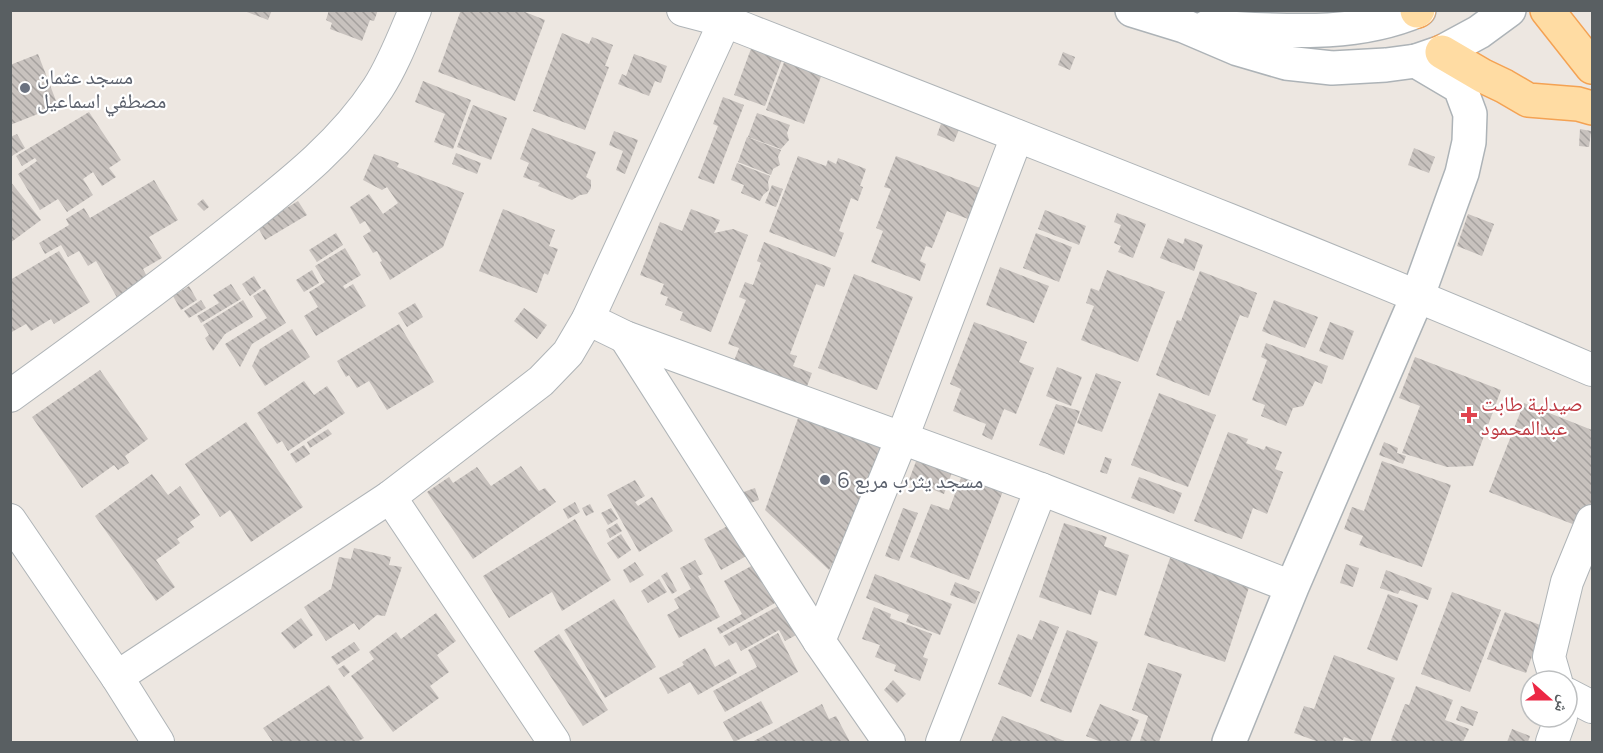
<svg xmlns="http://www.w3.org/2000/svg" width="1603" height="753" viewBox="0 0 1603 753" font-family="Manrope,'Noto Naskh Arabic',sans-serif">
<defs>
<pattern id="building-back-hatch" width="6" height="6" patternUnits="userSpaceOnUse" patternTransform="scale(1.5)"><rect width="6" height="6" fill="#c8c2be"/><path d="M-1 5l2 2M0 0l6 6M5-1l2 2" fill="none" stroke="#a5a19e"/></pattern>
</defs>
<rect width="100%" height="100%" fill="#ede7e1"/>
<g fill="url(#building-back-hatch)">
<polygon points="242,10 272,10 268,20"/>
<polygon points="329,10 378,10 374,21 370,20 362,41 330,29 332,23 326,20"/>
<polygon points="461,10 520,10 545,20 515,101 438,72"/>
<polygon points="562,33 589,44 592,37 613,45 605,66 609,67 585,130 533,111"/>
<polygon points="752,46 783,57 765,106 734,95"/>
<polygon points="1063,52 1075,57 1070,70 1058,65"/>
<polygon points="38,54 58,106 10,125 10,65"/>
<polygon points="634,54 667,66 661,83 655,81 649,96 618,84 622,74 626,76"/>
<polygon points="786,57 823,71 804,124 766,110"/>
<polygon points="423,81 471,100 453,149 434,142 445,114 415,102"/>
<polygon points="723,97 744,105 714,184 698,178 718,126 713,124"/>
<polygon points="473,105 507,118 491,160 457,147"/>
<polygon points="89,112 121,160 109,168 116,177 102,186 93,172 83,179 93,195 67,212 58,199 40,210 18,174 37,161 35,158 22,166 16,156"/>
<polygon points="757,113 790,125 787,133 789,140 781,149 748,137"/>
<polygon points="942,121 960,127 954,142 937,135"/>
<polygon points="532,128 596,152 586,177 591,180 591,188 587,194 580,195 572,200 538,186 540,183 523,177 529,163 520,159"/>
<polygon points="1580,129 1591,131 1589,147 1579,146"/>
<polygon points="614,131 638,140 625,174 616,170 623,151 609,145"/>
<polygon points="17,134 25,148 10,157 10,137"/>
<polygon points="747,137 781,150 778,157 780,165 773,169 771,175 738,162"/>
<polygon points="1414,148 1435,157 1429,173 1408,165"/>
<polygon points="456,153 481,163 477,174 452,164"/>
<polygon points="374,154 399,163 397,167 464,193 443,247 390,280 380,262 382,261 377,251 373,253 363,236 371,231 365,221 360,224 350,207 369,194 383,214 398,203 387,187 382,190 363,180"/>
<polygon points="798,156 826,166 828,160 836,164 838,158 866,169 860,186 863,187 858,201 851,198 839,231 844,233 835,257 769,232"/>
<polygon points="896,156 980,188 968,219 947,211 932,248 926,246 920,261 926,264 920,281 871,262 883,231 876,228 891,189 884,187"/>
<polygon points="737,163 770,176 768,182 769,190 763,195 760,201 741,193 744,185 731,180"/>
<polygon points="154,180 178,220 149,237 162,258 143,269 150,282 119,301 96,261 88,266 79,251 68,257 61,245 45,254 39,243 69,225 66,219 84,208 90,218"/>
<polygon points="10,181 41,220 10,243"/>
<polygon points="772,185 783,189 776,207 765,203"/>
<polygon points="203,199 209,207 204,211 197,204"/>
<polygon points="298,201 307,215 265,240 257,226"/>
<polygon points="503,209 555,230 549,246 558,249 548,275 544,273 537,293 479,271"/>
<polygon points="691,209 720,220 714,233 733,229 748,235 711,332 680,320 683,312 665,305 668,297 660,294 664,284 640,275 660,222 682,231"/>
<polygon points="1045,210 1086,226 1079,245 1038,229"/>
<polygon points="1117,213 1146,224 1133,258 1118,252 1121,246 1114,243 1121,225 1114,222"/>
<polygon points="1468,214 1494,224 1482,256 1457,246"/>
<polygon points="336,233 343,245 317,262 309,250"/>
<polygon points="1036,233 1072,247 1059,282 1023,268"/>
<polygon points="1168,238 1183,244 1185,238 1203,245 1194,271 1160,258"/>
<polygon points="764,242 831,268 824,287 816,284 790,354 797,356 793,366 812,373 806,389 734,361 739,348 728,344 746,300 739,297 745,282 753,285 761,263 757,261"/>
<polygon points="345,248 361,275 343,286 345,289 353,284 366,306 316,336 304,316 318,307 309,292 325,282 315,266"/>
<polygon points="59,251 90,302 54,324 51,319 31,331 26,324 10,333 10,280"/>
<polygon points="1000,267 1049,286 1034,323 986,305"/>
<polygon points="312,270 319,283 304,292 296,280"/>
<polygon points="1107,270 1165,292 1138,362 1081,340 1094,306 1086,303 1091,288 1099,291"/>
<polygon points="1200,271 1257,293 1248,318 1240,315 1209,396 1156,375 1177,320 1181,321"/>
<polygon points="854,274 913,297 877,390 818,368"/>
<polygon points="254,276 261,288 250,296 242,284"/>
<polygon points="231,284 241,299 201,323 197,316 219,303 213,295"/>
<polygon points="189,286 197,300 181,310 173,296"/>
<polygon points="265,289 286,323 252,344 240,367 225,344 267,318 253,296"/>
<polygon points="201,300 206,308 189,318 184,311"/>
<polygon points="243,300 253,317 225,334 213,351 205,338 209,335 203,325"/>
<polygon points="1274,300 1318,317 1305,348 1262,331"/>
<polygon points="415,303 423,317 407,327 398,313"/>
<polygon points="524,308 547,325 537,339 514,321"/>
<polygon points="974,322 1027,342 1019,362 1034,368 1016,414 1004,409 992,440 982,435 986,424 953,411 961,389 950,384"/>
<polygon points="1330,322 1354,331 1343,360 1319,351"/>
<polygon points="399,324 434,382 387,410 369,381 357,388 349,375 346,377 337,361"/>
<polygon points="292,329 310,357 265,386 252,366 260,349"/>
<polygon points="1266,343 1328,366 1322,384 1315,381 1303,406 1293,408 1286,426 1261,416 1265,405 1252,400 1267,360 1261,357"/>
<polygon points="1415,357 1501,390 1473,466 1447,467 1402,453 1420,406 1399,398"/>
<polygon points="1057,367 1082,377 1071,406 1046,396"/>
<polygon points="100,370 148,439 125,456 129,463 118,470 114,465 82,488 32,417"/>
<polygon points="1096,373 1121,382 1102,432 1077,423"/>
<polygon points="304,381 314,395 327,386 345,413 288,451 282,441 277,444 257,413"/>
<polygon points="1159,393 1216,415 1188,487 1131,465"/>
<polygon points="1524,403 1592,430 1592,503 1583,528 1489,492"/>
<polygon points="1056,404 1080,411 1064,455 1039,445"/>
<polygon points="801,410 890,450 829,570 765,510"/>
<polygon points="246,422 303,507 251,542 230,510 220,517 185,464"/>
<polygon points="328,429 332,434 310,448 307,442"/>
<polygon points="1228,432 1248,439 1246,443 1264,450 1266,446 1282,452 1275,469 1283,472 1267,514 1253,508 1242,539 1194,521"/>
<polygon points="1384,442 1398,448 1397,453 1406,456 1403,464 1379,455"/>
<polygon points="304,445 310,454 296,463 290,454"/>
<polygon points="918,456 953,470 944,494 909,480"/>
<polygon points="1105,457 1112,459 1107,474 1100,472"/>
<polygon points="1382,461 1451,485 1422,567 1359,545 1363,536 1344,529 1352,507 1364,511"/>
<polygon points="521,466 539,491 545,488 556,502 473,559 427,492 449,477 453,483 477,467 491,486"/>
<polygon points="152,474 168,495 180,486 200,515 190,522 194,527 177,539 180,543 156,560 175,587 156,601 95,516"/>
<polygon points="962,475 1003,491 969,580 910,557 931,504 949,510"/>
<polygon points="1139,477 1182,493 1174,514 1131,498"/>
<polygon points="635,480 645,496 635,502 638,506 652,497 673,531 639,552 607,495"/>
<polygon points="755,488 759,500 736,508 732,496"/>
<polygon points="575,502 580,512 568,519 563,509"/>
<polygon points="590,504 594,512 586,516 582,508"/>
<polygon points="611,508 618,519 608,525 601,513"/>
<polygon points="903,508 918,513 899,561 885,556"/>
<polygon points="575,519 611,580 562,611 552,592 509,618 483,576"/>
<polygon points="617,523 622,531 610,538 606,530"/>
<polygon points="733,523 750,554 721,570 704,539"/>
<polygon points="1064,523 1107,537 1104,546 1129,555 1116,596 1099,590 1091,615 1039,597"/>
<polygon points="621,534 631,550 618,559 607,543"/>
<polygon points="354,548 391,557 389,565 402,567 385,616 377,615 359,630 354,623 326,641 304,607 331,589 339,557 351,559"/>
<polygon points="1170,558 1250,584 1225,662 1144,635"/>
<polygon points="695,560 703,574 698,576 720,617 679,638 667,615 679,608 674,599 691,589 680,568"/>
<polygon points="635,562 644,575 630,583 623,570"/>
<polygon points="755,564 775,603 720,634 717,628 742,614 724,581"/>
<polygon points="1346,564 1359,568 1353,587 1340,583"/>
<polygon points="1386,570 1432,588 1428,600 1400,590 1398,594 1380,588"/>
<polygon points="667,572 677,591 672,594 661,576"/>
<polygon points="875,574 952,604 940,635 906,622 909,615 866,598"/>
<polygon points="659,579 667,592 648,603 641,591"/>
<polygon points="955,582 980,592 975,604 950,595"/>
<polygon points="1452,592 1501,610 1470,692 1421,674"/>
<polygon points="1388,594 1418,605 1397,661 1367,649"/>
<polygon points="614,599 656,667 605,698 564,630"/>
<polygon points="782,604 798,634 785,641 779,630 741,651 736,642 729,646 723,636"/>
<polygon points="874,607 891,614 890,618 932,634 923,657 928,659 920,681 894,671 896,665 875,657 880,645 862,639"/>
<polygon points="1505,612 1543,626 1526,673 1487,659"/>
<polygon points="436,613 456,641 437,655 449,672 430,686 439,698 393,732 351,676 374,659 369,652 396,632 401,639"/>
<polygon points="301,618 313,635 294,649 281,633"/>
<polygon points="1040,620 1059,627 1031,697 998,684 1018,634 1032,640"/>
<polygon points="1067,630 1098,642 1071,713 1040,701"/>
<polygon points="778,633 798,672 725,712 713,691 757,667 748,650"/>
<polygon points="559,634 608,710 583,726 534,651"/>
<polygon points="354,642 360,650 337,665 331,657"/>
<polygon points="705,648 715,667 729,659 737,673 698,695 690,682 668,694 659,678 684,665 682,662"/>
<polygon points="1334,655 1395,678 1370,742 1359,742 1344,737 1342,742 1319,742 1294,733 1304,706 1314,709"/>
<polygon points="1148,663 1182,674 1159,742 1140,741 1148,716 1132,710"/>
<polygon points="344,665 350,672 344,677 338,669"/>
<polygon points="893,680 906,694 897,703 884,690"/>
<polygon points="329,685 364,738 357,742 285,742 284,741 273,742 263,728"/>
<polygon points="1416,686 1453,700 1445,720 1469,729 1463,742 1393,742 1391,740 1405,704 1409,705"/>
<polygon points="761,701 773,723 734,742 723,722"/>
<polygon points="822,704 829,719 836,716 850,742 752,742"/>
<polygon points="1100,704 1139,720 1130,742 1101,742 1086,736"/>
<polygon points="1461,706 1478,712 1473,726 1456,720"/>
<polygon points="1002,716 1067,742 991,742"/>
<polygon points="1512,729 1530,736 1528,742 1507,742"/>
</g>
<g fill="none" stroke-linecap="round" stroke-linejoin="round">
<defs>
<g id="street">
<path d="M683,10l42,11c290,114 581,226 867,349"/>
<polyline points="588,319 625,337 1041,489 1292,587"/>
<polyline points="625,337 819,641 889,742"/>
<path d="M10,396c79,-57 157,-114 233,-175 49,-39 100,-79 135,-133 15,-23 26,-52 37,-78"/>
<polyline points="390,497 554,742"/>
<polyline points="10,520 117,677 158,742"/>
<polyline points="819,641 902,438 1017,136"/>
<polyline points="117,677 390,497 541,381 568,353 588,319 725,21"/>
<polyline points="1556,681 1549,657 1567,582 1592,521"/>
<polyline points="1567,694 1592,707"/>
<polyline points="942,742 1041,489"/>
<polyline points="1552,742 1561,717"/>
</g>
<g id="secondary">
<polyline points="1132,10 1184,26 1238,49 1286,63 1332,68 1386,65 1416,61 1442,52 1479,32 1509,10"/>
<path d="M1207,27c71,3 144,12 212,-17"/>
<polyline points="1229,742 1292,587 1418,295 1462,173 1469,142 1470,114 1460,87 1416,61"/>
</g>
<g id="primary">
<polyline points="1547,10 1592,67"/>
<polyline points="1417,11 1418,10"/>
<polyline points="1442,52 1483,76 1504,86 1528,100 1578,104 1592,108"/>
</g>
</defs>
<use href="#street" stroke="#afb4b7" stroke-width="34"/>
<use href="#secondary" stroke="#adb3b7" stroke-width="36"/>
<use href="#primary" stroke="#f4a253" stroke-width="36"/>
<use href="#street" stroke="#fff" stroke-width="32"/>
<use href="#secondary" stroke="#fff" stroke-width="33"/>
<use href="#primary" stroke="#ffdca3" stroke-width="33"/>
</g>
<g fill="#6b7280" stroke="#fff" stroke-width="2">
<circle cx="25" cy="88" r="6"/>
<circle cx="825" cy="480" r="6"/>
</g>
<path fill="#e0444e" stroke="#fff" stroke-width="2" d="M1466 406h6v6h6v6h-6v6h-6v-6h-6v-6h6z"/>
<g text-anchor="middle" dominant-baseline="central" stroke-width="4.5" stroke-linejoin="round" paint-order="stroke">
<g font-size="21" fill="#5b616d" stroke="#fff" text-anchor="start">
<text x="37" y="76">مسجد عثمان<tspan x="37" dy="24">مصطفي اسماعيل</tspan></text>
<text x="837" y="480">مسجد يثرب مربع 6</text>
</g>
<g font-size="21" fill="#be3a42" stroke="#fff" text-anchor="start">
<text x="1481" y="403">صيدلية طابت<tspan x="1481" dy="24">عبدالمحمود</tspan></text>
</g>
</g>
<rect width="1603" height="753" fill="none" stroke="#595f62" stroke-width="24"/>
<g transform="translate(1549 699) rotate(111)"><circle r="28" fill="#ffffff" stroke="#bdbfc0" stroke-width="1.5"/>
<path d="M0-4.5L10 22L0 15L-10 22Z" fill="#ec2744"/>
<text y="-9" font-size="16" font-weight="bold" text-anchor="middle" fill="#595f62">ش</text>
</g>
</svg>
